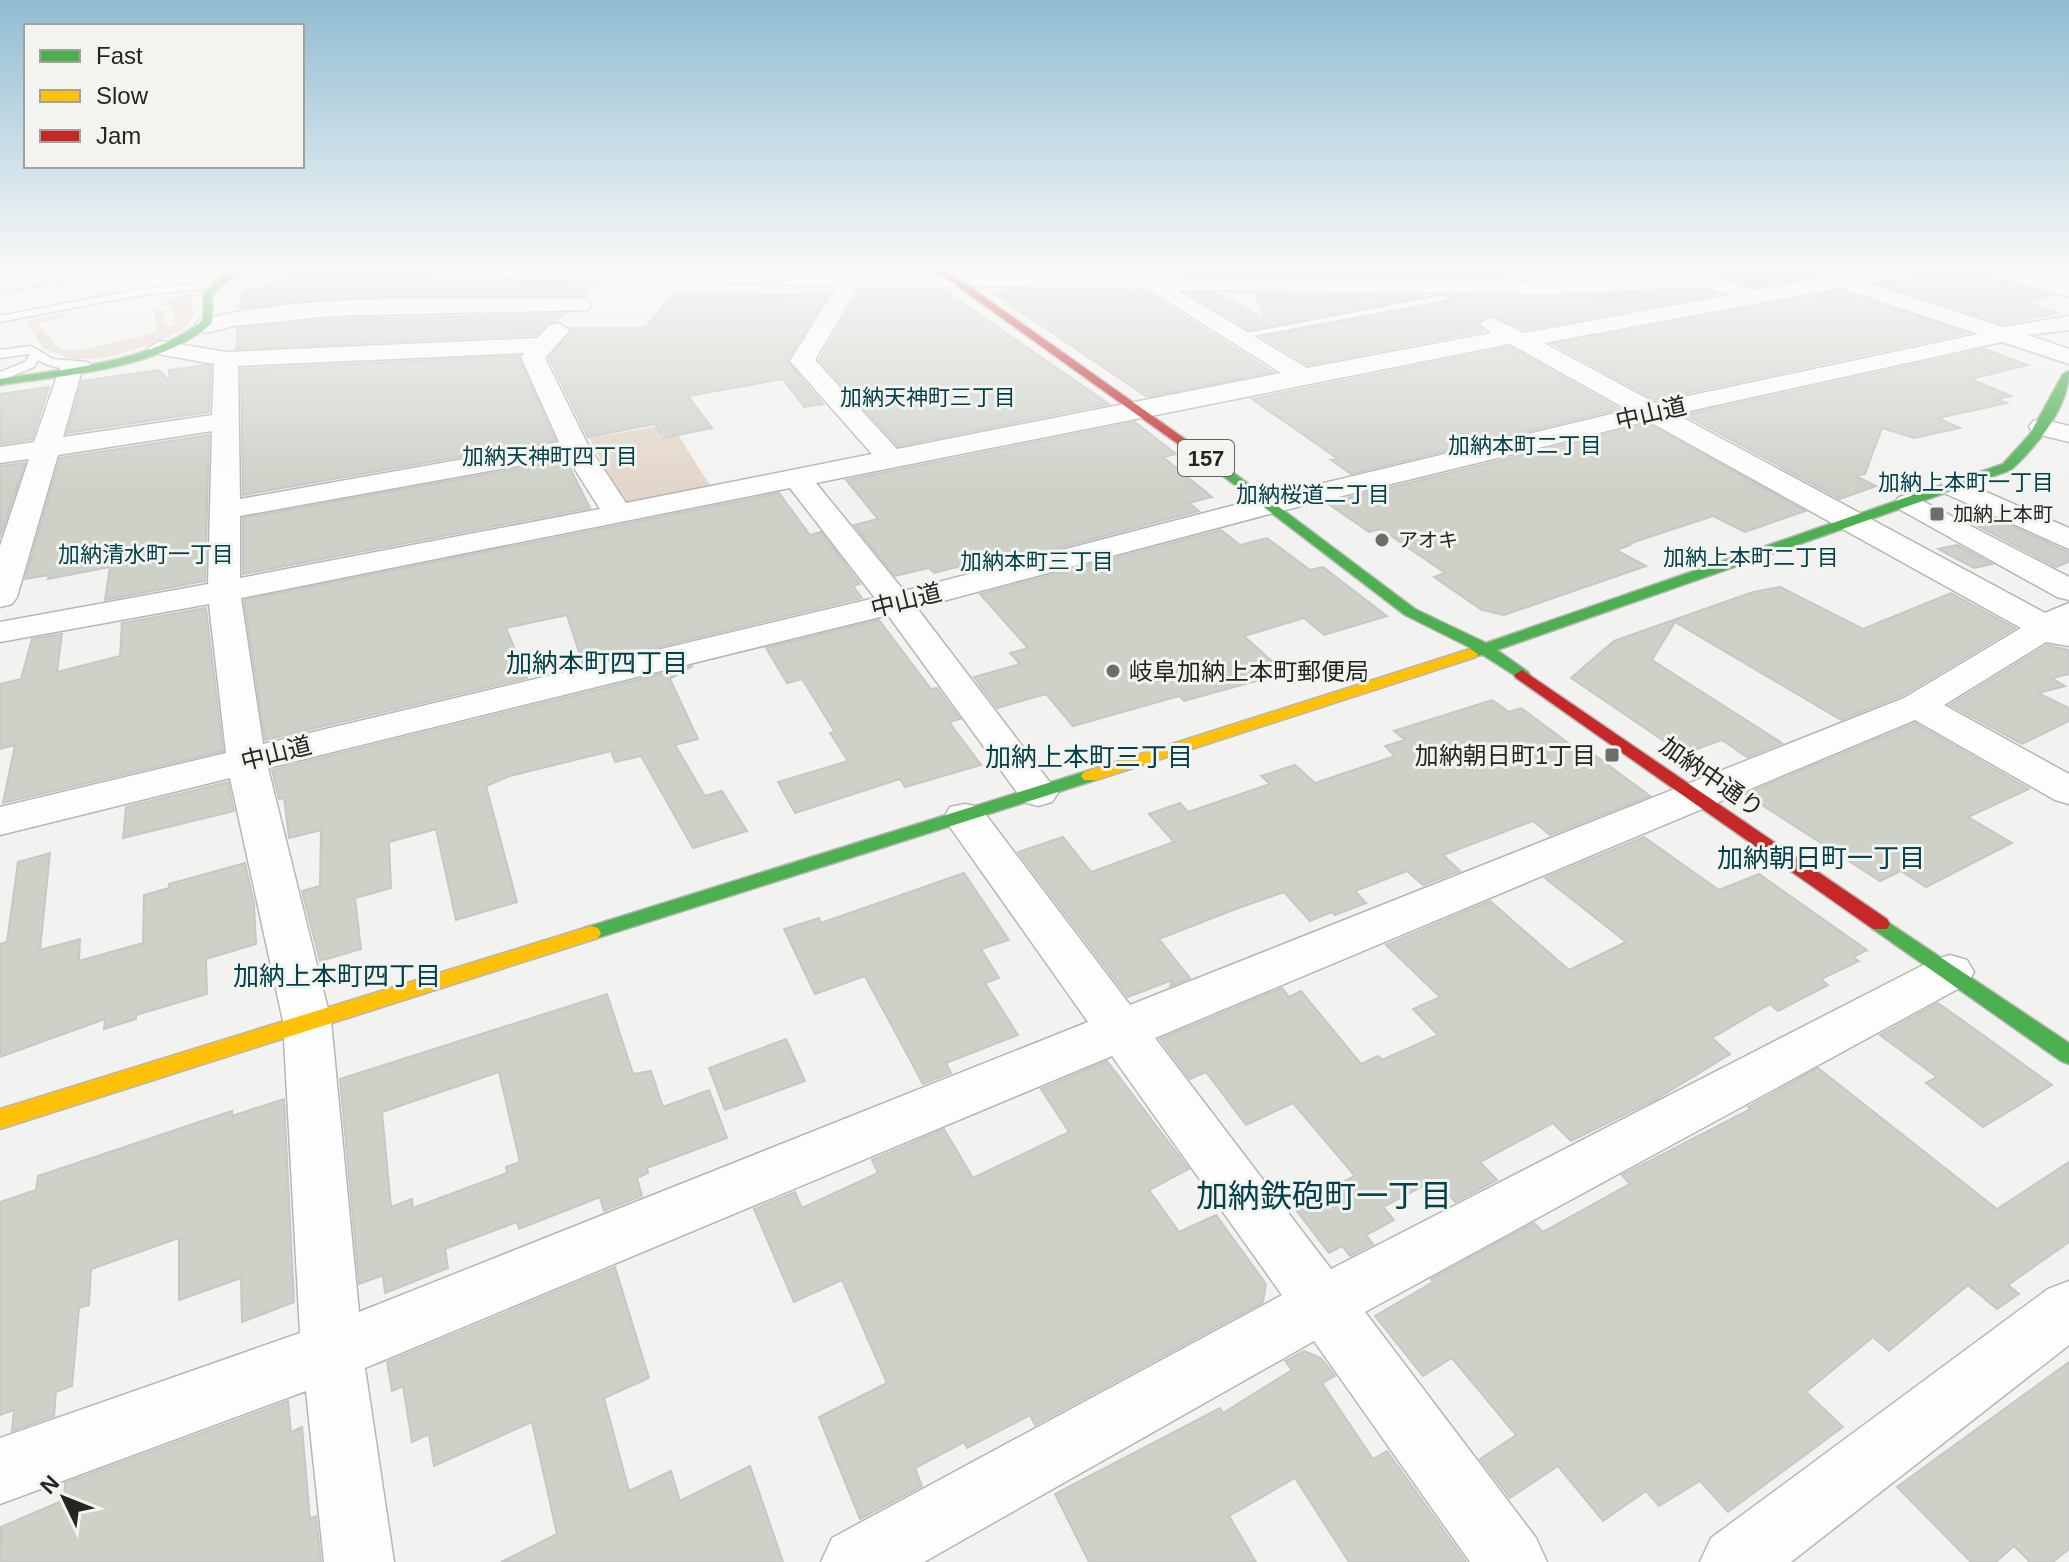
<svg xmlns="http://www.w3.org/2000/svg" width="2069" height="1562" viewBox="0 0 2069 1562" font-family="Helvetica,'Noto Sans JP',sans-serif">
<rect width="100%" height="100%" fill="#f2f2f0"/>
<g fill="#e4d5c8">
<polygon points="472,267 882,267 881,272 903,272 917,278"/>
<polygon points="188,292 193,293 193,317 183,329 153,344 109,357 74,360 43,348 26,321 62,314 65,317 38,324 59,349 80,350 151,334 157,327 153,309 163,309 165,326 175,325 173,306 156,306"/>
<polygon points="671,424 711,487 625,505 589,438"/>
</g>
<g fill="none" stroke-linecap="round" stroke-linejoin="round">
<g fill="#adc7b0" fill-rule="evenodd">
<path d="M810,267h87l1,1 -5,7c-23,6 -55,5 -78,-1z"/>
<polygon points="1102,267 1521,267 1516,274 1505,277 1380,281 1118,277 1107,274"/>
</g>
</g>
<g fill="#ced1c8" stroke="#c7c7c6" stroke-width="2" fill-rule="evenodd">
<polygon points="308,267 383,267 394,268 407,276 596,282 582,296 387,296 240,308 244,291 263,289"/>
<polygon points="1741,267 1866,267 1757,287 1716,275 1741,271"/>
<polygon points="1931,267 1978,267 1983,274 2051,295 2023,301 2057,313 2003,324 1880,284 1926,274"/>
<polygon points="860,290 944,290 1109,404 898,446 819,360"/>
<polygon points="1013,290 1146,292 1273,372 1147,397 994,293"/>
<polygon points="1704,290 1717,294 1524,330 1489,314 1477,324 1484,331 1308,365 1262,337 1448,303 1450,296 1550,297"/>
<polygon points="1841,291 1967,333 1655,400 1553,344"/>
<polygon points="673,293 827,296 787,361 823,404 804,407 783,379 688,396 712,428 664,438 655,424 588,437 549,358 572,328 645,328"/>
<polygon points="1188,293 1217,293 1265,319 1255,294 1424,296 1249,330"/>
<polygon points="564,314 536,335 236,349 238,328 332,319"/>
<polygon points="1510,347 1620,409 1351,474 1331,460 1338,459 1252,399"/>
<polygon points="1984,349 2028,365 1971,379 2011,396 1997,399 2007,403 1938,418 1960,428 1914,438 1882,428 1865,474 1856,476 1876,486 1840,499 1685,415"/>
<polygon points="518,356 555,440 243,495 241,369"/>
<polygon points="205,365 211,366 209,412 67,433 82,381 159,370 170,382 169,370"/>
<polygon points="49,387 32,439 0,444 0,394"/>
<polygon points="1135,422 1176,454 1163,457 1212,497 1189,503 1199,511 962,573 957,567 934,573 929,568 895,576 854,525 878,519 846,480"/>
<polygon points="1648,424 1805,511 1745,532 1713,516 1628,544 1630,545 1616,550 1646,566 1504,615 1482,610 1434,577 1445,573 1381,529 1369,532 1327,503"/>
<polygon points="209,435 205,581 105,600 110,567 48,579 49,575 25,579 60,458"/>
<polygon points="566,460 590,508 243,574 243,518"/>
<polygon points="25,463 0,537 0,466"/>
<polygon points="779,493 810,535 821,532 860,584 853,586 862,598 583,665 567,615 506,628 527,678 265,740 244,600"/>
<polygon points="1978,511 2069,552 2069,562 2056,567 1959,516"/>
<polygon points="1221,530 1240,545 1267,538 1310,570 1323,567 1387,616 1324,635 1304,618 1244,636 1285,673 1184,701 1179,696 1073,726 1046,694 997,708 974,677 1020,664 1010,653 1028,648 980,594"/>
<polygon points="1957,545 1992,564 1974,568 1938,549"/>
<polygon points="1780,587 1863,629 1951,593 2015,628 1903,695 1841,720 1675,622 1652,660 1782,743 1747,757 1722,740 1683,754 1571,678 1614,641 1753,592"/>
<polygon points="206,608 223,751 3,803 15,745 0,749 0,684 21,679 32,639 62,634 57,672 120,656 122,623"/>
<polygon points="879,620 931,689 937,688 960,719 949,722 981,765 905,787 900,779 795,813 778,782 848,761 830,733 835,732 802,679 787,683 766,648"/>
<polygon points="2047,645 2069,650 2069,674 2052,678 2065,686 2038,693 2069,708 2069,721 2022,744 1950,705"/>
<polygon points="693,666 670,679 698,739 675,745 705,796 722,791 747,831 693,848 641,756 615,762 611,751 510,776 486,786 517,902 456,920 436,829 389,842 391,888 355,898 361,949 320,961 302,891 320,886 321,830 289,838 284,798 279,799 272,770"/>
<polygon points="1492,700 1509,712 1521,708 1575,748 1581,745 1650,796 1550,835 1533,821 1443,855 1460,871 1423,885 1407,871 1355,891 1366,903 1335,915 1332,912 1310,921 1284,892 1233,910 1159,939 1190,978 1170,986 1172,980 1128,997 1018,852 1063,837 1091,872 1174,842 1149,814 1180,803 1188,812 1270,784 1261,776 1295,765 1315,783 1395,756 1385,746 1405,740 1394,731"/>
<polygon points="1915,723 2029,789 1968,817 2012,843 1926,887 1901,871 1880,881 1745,794"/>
<polygon points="228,782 234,811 123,838 126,807"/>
<polygon points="1644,837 1719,890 1759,874 1867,950 1853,957 1859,961 1821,979 1828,985 1778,1011 1770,1004 1712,1038 1730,1054 1658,1098 1571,1141 1553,1123 1480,1162 1497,1180 1455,1202 1436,1179 1383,1207 1394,1220 1366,1235 1373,1244 1350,1256 1342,1246 1329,1253 1294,1207 1355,1176 1293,1103 1246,1125 1206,1072 1190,1079 1160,1039 1282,988 1289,997 1301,991 1361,1064 1378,1056 1382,1060 1438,1035 1413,1009 1440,997 1386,945 1490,901 1569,970 1626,942 1545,878"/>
<polygon points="50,853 40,950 80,939 79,961 143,943 144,895 169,888 169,884 245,863 254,904 256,944 206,959 207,994 136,1015 136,1019 104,1029 105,1019 0,1057 0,944 7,942 18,862"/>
<polygon points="964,873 1009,940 981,949 999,978 985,983 1018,1035 946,1063 951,1073 923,1084 865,976 815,994 784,929 819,918 821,923"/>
<path d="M607,994l26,80 18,-3 12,36 46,-17 18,48 -80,30 1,5 -11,5 5,18 -38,15 -4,-14 -81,32 -2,-7 -72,27 3,19 -63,25 -2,-18 -24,9 -19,-205zM499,1072l21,90 -14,5 1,6 -94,35 -1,-9 -21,8 -9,-95z"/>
<polygon points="1938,1003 1994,1043 2052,1085 1983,1127 1926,1083 1937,1077 1880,1035"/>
<polygon points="786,1039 805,1081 725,1110 709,1068"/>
<polygon points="1107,1061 1189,1169 1149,1190 1179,1232 1216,1215 1266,1284 1263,1302 1035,1425 1030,1415 967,1448 964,1442 915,1468 922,1486 860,1519 819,1417 887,1383 842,1280 794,1302 754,1209 795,1192 802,1208 878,1173 872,1160 944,1129 973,1178 1069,1132 1041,1089"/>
<polygon points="1818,1068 1997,1209 2069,1162 2069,1242 2008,1285 2019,1294 1997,1309 1968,1285 1889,1351 1873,1337 1806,1392 1843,1427 1728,1512 1700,1481 1659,1506 1646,1491 1603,1521 1558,1466 1510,1498 1480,1459 1516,1435 1452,1358 1423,1376 1375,1316 1433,1282 1431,1279 1534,1223 1543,1232 1630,1184 1622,1175 1751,1109 1748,1107"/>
<polygon points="284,1099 294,1302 242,1322 241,1278 179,1300 179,1238 91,1269 89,1305 79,1308 72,1386 56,1392 54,1416 12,1431 14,1410 0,1415 0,1202 36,1190 38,1176 232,1111 232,1116"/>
<polygon points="615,1267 649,1378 604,1398 629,1491 671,1471 680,1501 750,1466 783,1562 501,1562 557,1534 532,1422 434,1466 429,1434 412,1442 403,1386 392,1391 387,1362"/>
<polygon points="1304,1351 1321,1358 1335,1376 1322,1383 1373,1459 1387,1451 1466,1562 1349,1562 1295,1478 1229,1516 1256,1562 1089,1562 1055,1494 1220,1408 1223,1413 1292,1370 1285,1361"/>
<polygon points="2069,1362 2069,1549 2053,1562 2030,1562 2014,1546 1996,1562 1971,1562 1897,1487"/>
<polygon points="288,1401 291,1432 302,1427 310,1519 316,1516 321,1562 0,1562 1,1527 64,1500 65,1483"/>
</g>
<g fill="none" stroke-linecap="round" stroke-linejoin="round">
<defs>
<g id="lane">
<polygon points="215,282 220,285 219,287 135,296 0,322 0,316 135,290"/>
<polygon points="1443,295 1448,298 1447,300 1237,339 1231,336"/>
<path d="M31,346l22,13 34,3 6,4c-12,8 -42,2 -55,-6l-4,7 -34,14v-9l25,-10 5,-8 -30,4v-8z"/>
</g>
<g id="street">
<path d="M397,267h175l392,9 3,5 -3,5 -8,1h-98l-43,73 82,89 384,-76 -133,-84 -175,-3 -3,-5 3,-5 8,-1 569,7 154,-7 53,15 126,-23h45l-3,4 -57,12 135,44 66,-11v14l-41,5 41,14v15l-67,-22 -326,72 369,199 24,-10v43l-23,-4 -102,63 125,69v30l-14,-4 -140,-80 -760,318 176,231 602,-309 17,-5 17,5 7,12 -7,12 -602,328 171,226 11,24h-77l-156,-221 -390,221h-103l11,-24 450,-243 -170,-239 -747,312 29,194h-70l-18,-171 -306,113v-66l300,-105 -17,-312 -53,-243 -230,57v-28l226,-54 -17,-149 -209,38v-20l208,-38 4,-153 -154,24 -41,142 -5,7 -12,3v-61l29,-87 -29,4v-16l34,-5 27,-77h18l3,5 -19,67 149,-22 2,-51 -62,-11 -4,-5 12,-7 66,11 311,-14 13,-13 8,-2 12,7 -25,28 44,89 37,56 246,-49 -82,-93 47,-75 -430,-13zM1704,287l26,8 -206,38 -33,-16 -11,7 11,9 -184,35 -130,-78 373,4zM1841,288l137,46 -323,69 -111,-60zM1510,344l118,66 -370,89 -354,92 -88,-108zM524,353l-3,4 38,85 -319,57 -2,-133zM1648,421l373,207 -117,70 -774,307 -150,-198 -15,-3 -15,3 -6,10 6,10 138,195 -729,290 -28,-291 -63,-253 620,-153 136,187 14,4 14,-4 6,-9 -141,-185 360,-96zM567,457l33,52 -360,69v-62zM790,488l85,110 -612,146 -22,-146z"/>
<polygon points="1981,267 2013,267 2069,284 2069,297 1984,271"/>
<path d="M580,298l8,2 3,5 -3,5 -256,6 -99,10 -27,7 -11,-7 3,-5c112,-31 264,-21 382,-23z"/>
<polygon points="2042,419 2069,426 2069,442 2033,433 2029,427 2033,421"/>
<polygon points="1954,478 2069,528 2069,549 1944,493 1940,487 1944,481"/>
<polygon points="1909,494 2069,577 2069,600 2057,597 1899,509 1894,503 1899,497"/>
<polygon points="2069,1281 2069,1345 1791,1562 1700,1562 1711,1538 2048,1289"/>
</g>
<g id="fast">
<path d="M242,267h13l-27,13 -16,15v28c-52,46 -146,52 -212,62v-6c63,-10 153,-16 203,-59l1,-28 18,-16z"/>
<path d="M2069,371c0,36 -32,75 -58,99l-514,180 31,22 2,3 -8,5 -39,-25 -19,2 -2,-3 9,-6 -66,-33 -208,-159 10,-3 208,156 71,34 517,-179 27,-30 33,-60z"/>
<polygon points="1090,770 1099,776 1096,780 591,940 584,938 581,933 584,928"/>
<polygon points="1880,917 2069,1043 2069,1064 2061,1061 1873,929 1870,924 1873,919"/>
</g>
<g id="slow">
<polygon points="1470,649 1478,654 1476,657 1096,780 1084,780 1081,776 1084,772"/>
<polygon points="591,926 598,928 601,933 598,938 0,1129 0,1109"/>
</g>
<g id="jam">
<polygon points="922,267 935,267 959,279 1209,456 1199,459 953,283"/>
<polygon points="1522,670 1887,919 1890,924 1887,929 1873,929 1516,678 1514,675"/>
</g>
</defs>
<use href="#lane" stroke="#b6b6b5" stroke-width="3"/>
<use href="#street" stroke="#b6b6b5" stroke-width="3"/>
<use href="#fast" stroke="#b6b6b5" stroke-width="3"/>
<use href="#slow" stroke="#b6b6b5" stroke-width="3"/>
<use href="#jam" stroke="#b6b6b5" stroke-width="3"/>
<polygon stroke="#d9d9d8" stroke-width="4" stroke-dasharray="4 4" stroke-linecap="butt" points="661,434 692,482 633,494 606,444"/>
<use href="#lane" fill="#fdfdfd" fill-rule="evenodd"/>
<use href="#street" fill="#fdfdfd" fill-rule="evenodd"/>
<use href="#fast" fill="#4caf50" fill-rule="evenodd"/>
<use href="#slow" fill="#ffc107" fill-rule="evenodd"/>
<use href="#jam" fill="#c62828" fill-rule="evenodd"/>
<defs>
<g id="rail">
<polyline points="0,279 68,267"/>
<polyline points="0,293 137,267"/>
</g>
</defs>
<use href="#rail" stroke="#cbcbca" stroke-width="6"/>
<use href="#rail" stroke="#f3f3ef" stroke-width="4" stroke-dasharray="11" stroke-linecap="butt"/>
</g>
<linearGradient id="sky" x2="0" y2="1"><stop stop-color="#90bcd2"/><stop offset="0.55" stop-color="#f9f9f8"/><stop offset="1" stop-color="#f9f9f8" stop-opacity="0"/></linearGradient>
<rect width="2069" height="486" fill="url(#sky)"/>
<g fill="#6d6d6b" stroke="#f3f3ef" stroke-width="3">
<rect x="1929" y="506" width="16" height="16" rx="4"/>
<circle cx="1382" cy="540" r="8"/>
<circle cx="1113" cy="671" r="8"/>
<rect x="1604" y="747" width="16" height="16" rx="4"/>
</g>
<g text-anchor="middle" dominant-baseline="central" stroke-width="6" stroke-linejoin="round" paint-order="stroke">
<g font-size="20" fill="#252523" stroke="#f3f3ef" text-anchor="start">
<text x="1953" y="514">加納上本町</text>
<text x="1398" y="540">アオキ</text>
</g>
<g font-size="22" fill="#03414d" stroke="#f3f3ef">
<text x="928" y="397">加納天神町三丁目</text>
<text x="1525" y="445">加納本町二丁目</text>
<text x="550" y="456">加納天神町四丁目</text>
<text x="1966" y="482">加納上本町一丁目</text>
<text x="1313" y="494">加納桜道二丁目</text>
<text x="146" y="554">加納清水町一丁目</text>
<text x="1751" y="557">加納上本町二丁目</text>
<text x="1037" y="561">加納本町三丁目</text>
</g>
<rect fill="#f3f3ef" stroke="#636360" stroke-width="2" x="1178" y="440" width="56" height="36" rx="6"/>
<g font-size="22" font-weight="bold" fill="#252523">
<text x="1206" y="458">157</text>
</g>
<g font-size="24" fill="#252523" stroke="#f3f3ef">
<text transform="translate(1651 413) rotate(-13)">中山道</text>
<text transform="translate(906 600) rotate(-14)">中山道</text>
<text transform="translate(276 753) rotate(-14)">中山道</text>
<text transform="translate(1712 777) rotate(35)">加納中通り</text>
</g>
<g font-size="24" fill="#252523" stroke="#f3f3ef" text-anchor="start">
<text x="1129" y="671">岐阜加納上本町郵便局</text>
<text x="1596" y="755" text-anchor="end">加納朝日町1丁目</text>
</g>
<g font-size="26" fill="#03414d" stroke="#f3f3ef">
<text x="597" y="663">加納本町四丁目</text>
<text x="1089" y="757">加納上本町三丁目</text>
<text x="1821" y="858">加納朝日町一丁目</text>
<text x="337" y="976">加納上本町四丁目</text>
</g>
<g font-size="32" fill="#03414d" stroke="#f3f3ef">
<text x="1324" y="1196">加納鉄砲町一丁目</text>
</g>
</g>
<rect x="24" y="24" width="280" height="144" fill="#f3f3ef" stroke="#a1a19d" stroke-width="2"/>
<rect x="40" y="50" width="40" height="12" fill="#4caf50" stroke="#a1a19d" stroke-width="2"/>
<text x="96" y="64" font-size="24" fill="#252523">Fast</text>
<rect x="40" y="90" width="40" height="12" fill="#ffc107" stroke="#a1a19d" stroke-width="2"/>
<text x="96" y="104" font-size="24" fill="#252523">Slow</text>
<rect x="40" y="130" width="40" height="12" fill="#c62828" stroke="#a1a19d" stroke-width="2"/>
<text x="96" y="144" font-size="24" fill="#252523">Jam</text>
<g transform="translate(64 1498) rotate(313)" stroke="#f3f3ef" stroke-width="6" paint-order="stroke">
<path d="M0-6L14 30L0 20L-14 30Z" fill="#252523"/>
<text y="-12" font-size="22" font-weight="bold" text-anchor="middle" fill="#252523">N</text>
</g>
</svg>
